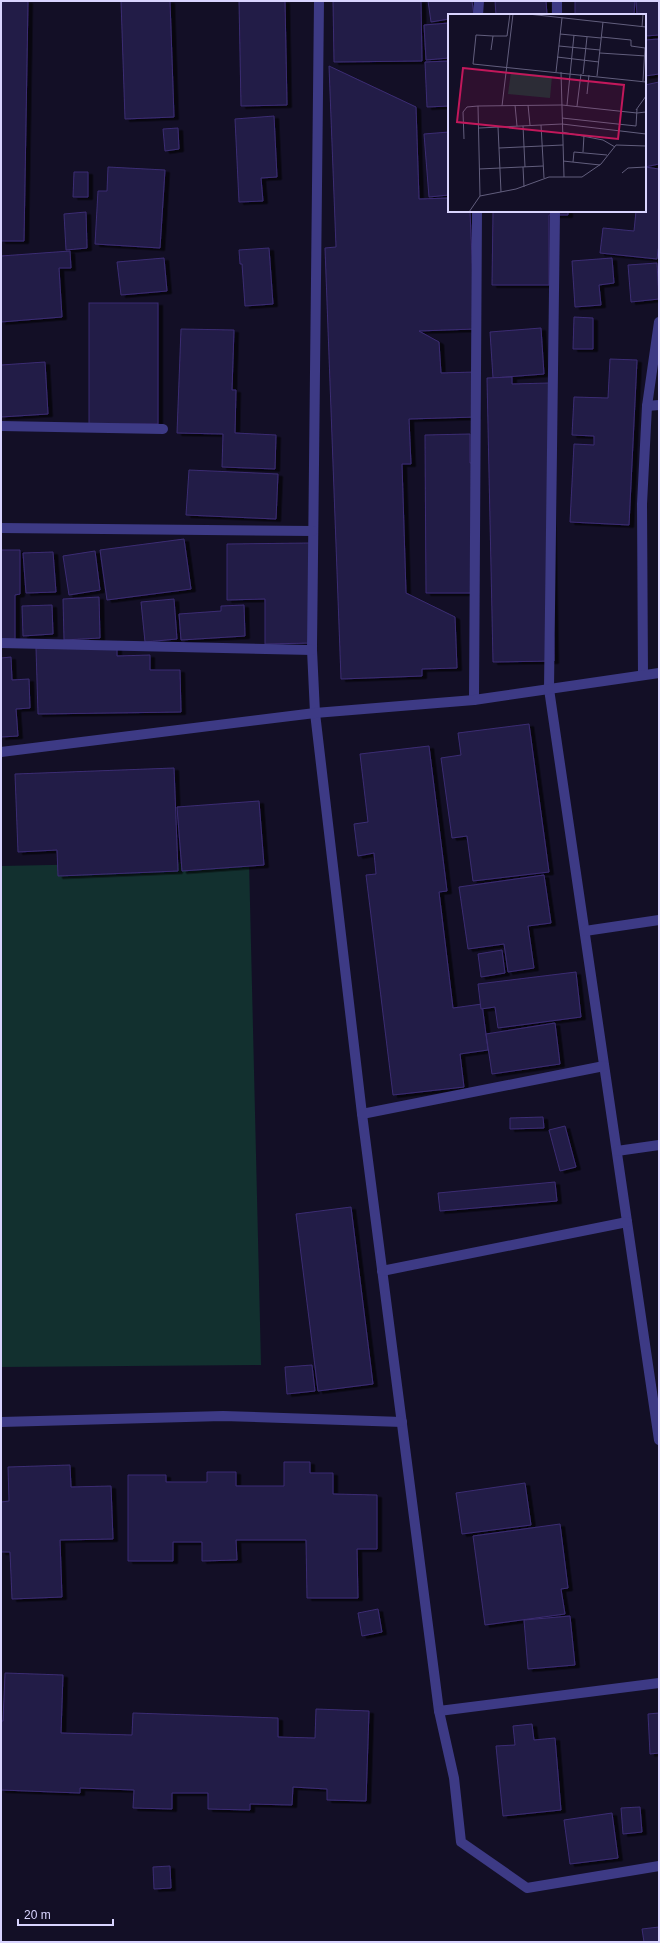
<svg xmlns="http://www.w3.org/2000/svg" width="660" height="1943" viewBox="0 0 660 1943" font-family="Arial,sans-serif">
<defs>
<filter id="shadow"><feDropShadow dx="4.5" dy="2.5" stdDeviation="0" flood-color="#0009"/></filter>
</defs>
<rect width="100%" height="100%" fill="#130f26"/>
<polygon fill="#12302f" points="249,861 261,1365 1,1367 1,866"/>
<g fill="#241b47" stroke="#3b2d73" filter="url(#shadow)">
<polygon points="1,1 28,1 24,241 1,241"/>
<polygon points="121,1 170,1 174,117 125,119"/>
<polygon points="239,1 285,1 287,105 241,106"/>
<polygon points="333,1 421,1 422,61 334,62"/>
<polygon points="428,1 472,1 474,15 449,15 449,19 431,22"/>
<polygon points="495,1 546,1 547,15 496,15"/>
<polygon points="575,1 635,1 634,15 575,15"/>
<polygon points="636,1 659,1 659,35 645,36 645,15 637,15"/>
<polygon points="449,23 449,58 426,60 424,25"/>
<polygon points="659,39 659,74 645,76 645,40"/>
<polygon points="449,61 449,106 427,107 425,62"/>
<polygon points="329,66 416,107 419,199 449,198 449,211 470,211 475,329 419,331 439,342 441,373 475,372 476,417 409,419 411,464 402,464 406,593 455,617 457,668 422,669 422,676 341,679 325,248 336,247"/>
<polygon points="659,82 659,164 645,167 645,85"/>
<polygon points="274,116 277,177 261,178 263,201 239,202 235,119"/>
<polygon points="178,128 179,149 165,151 163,129"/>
<polygon points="449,132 449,195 429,197 424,134"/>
<polygon points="108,167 165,170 160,248 95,244 98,191 107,191"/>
<polygon points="645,167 659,169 659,243 657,259 600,253 603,228 634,231 636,211 645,211"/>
<polygon points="74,172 88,172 88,197 73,197"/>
<polygon points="493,211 568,211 568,215 549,215 549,285 492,285"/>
<polygon points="86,212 87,248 66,250 64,214"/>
<polygon points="269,248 273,304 245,306 242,264 240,264 239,250"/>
<polygon points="70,251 71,268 59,268 62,317 1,322 1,256"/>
<polygon points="164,258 167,291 121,295 117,262"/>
<polygon points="612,258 614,283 599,285 601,305 575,307 572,261"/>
<polygon points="657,263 659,299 631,302 628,265"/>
<rect x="89" y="303" width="69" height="121"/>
<polygon points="574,317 593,318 593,349 573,349"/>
<polygon points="541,328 544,374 493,378 490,332"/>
<polygon points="181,329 234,330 232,390 236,390 235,433 276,435 275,469 222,467 223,434 177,433"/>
<polygon points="610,359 637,360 629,525 570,522 574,444 594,445 594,436 572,435 574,397 608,398"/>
<polygon points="45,362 48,414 1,417 1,365"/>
<polygon points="512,377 512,384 549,383 554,661 493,662 487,378"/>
<polygon points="470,434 470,463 472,463 473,593 426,593 425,435"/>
<polygon points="189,470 278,474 276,519 186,515"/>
<polygon points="184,539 191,589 107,600 100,550"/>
<polygon points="311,543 312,643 265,644 265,599 227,600 227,544"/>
<polygon points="1,550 20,550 20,594 15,595 15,639 1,639"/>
<polygon points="95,551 100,590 69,595 63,556"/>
<polygon points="53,552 56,592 26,593 23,553"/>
<polygon points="99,597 100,638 64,640 63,599"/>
<polygon points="174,599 177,639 145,642 141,602"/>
<polygon points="52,605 53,634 23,636 22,606"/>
<polygon points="244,605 245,636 181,640 179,614 221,611 221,606"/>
<polygon points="117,647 117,656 150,655 150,670 180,670 181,712 38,714 36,648"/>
<polygon points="11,657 12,680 29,679 30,708 16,709 18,736 1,737 1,658"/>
<polygon points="529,724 549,872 473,881 467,836 452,838 441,758 461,755 458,733"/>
<polygon points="429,746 447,891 439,892 453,1008 482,1004 488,1050 460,1054 464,1087 393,1095 366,875 376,874 374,853 358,856 354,824 368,822 360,754"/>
<polygon points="174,768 178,871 58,876 57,850 18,852 15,774"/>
<polygon points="259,801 264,865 182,871 177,807"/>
<polygon points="544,875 551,923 528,926 534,968 508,972 504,944 468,949 459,887"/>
<polygon points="502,950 505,973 481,977 478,954"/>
<polygon points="576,972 581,1017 498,1028 495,1007 481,1009 478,984"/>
<polygon points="555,1023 560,1064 492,1074 486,1034"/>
<polygon points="543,1117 544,1128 510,1129 510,1118"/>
<polygon points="565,1126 576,1167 560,1171 549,1130"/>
<polygon points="555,1182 557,1201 440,1211 438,1193"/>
<polygon points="351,1207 373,1384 318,1391 296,1214"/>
<polygon points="312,1365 315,1391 287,1394 285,1367"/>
<polygon points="284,1462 310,1462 310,1473 333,1473 333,1494 377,1495 377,1549 357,1549 358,1598 307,1598 306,1540 236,1540 237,1560 202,1561 202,1542 173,1542 173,1561 128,1561 128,1475 166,1475 166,1482 207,1482 207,1472 236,1472 236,1486 284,1486"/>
<polygon points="70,1465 71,1487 111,1486 113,1539 60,1540 62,1597 12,1599 10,1552 1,1552 1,1502 9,1501 8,1467"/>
<polygon points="525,1483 531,1525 462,1534 456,1493"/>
<polygon points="560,1524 568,1588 561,1589 565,1614 485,1625 473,1536"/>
<polygon points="378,1609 382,1632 362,1636 358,1613"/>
<polygon points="570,1616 575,1665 528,1669 524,1620"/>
<polygon points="5,1673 63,1675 61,1733 132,1735 133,1713 278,1718 278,1737 315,1738 316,1709 369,1711 366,1801 327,1800 327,1789 293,1787 292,1805 250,1804 250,1810 208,1809 208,1793 172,1793 172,1809 133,1808 134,1790 80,1788 80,1793 1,1790 1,1721 3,1721"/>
<polygon points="659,1713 659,1753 650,1754 648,1714"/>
<polygon points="532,1724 534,1740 555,1738 561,1810 503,1816 496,1746 515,1745 513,1726"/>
<polygon points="640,1807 642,1832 623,1834 621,1808"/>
<polygon points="612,1813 618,1858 570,1864 564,1820"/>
<polygon points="170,1866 171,1888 154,1889 153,1867"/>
<polygon points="659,1927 659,1942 644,1942 642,1929"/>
</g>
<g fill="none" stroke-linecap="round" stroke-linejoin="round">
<g stroke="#3d3a85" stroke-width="10">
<polyline points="319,1 312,650 315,713 362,1114 439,1711 659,1683"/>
<polyline points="478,15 479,1"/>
<polyline points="557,15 557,1"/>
<polyline points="555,211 549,689 659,1440"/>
<polyline points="647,406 659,405"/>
<polyline points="1,426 163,429"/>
<polyline points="1,528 313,531"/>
<polyline points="1,643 312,650"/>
<polyline points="643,675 642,504 647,406 659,322"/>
<polyline points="474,700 477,211"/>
<polyline points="1,752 315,713 474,700 659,673"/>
<polyline points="585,931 659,920"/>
<polyline points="362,1114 604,1066"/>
<polyline points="617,1151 659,1145"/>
<polyline points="382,1271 627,1222"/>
<polyline points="1,1422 223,1416 402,1422"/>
<polyline points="439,1711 454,1778 461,1842 527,1888 659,1866"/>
</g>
</g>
<g transform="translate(448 14)">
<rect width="198" height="198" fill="#130f26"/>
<path d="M63,58l41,4 -2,22 -42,-4z" fill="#12302f"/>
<path fill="none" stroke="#625e7d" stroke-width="1" d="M80,0l118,13M194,13l1,-13M112,20l41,4M45,22l-17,-1 -3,29 173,18M153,23l30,3v6l14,2 -2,33M111,32l41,4M43,36l2,-14h14l3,-22M152,39l46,3M109,43l42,5M108,58l6,-54M113,58l3,105M135,60l4,-37M149,62l6,-54M139,80l2,-19M67,91l2,21M80,91l2,20M119,91l7,-70M54,92l11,-92M129,92l4,-32M188,96l10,-14M114,104l74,8 1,-17M93,111l3,53M75,112l2,41M50,113l3,65M31,114l83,-4 84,10M114,118l41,8 12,7M16,125l-1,-27 4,-5 11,-1M51,134l64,-3M135,138l1,-17M115,147l37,4M125,148l1,-10 33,3M75,153l1,20M31,155l64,-3M174,159l6,-5 18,-1M32,182l36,-7 33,-12h33l19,-13 15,-19 30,1M21,198l11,-16 -2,-90 84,-1 75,8 9,-1"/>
<path fill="#c2185b" fill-opacity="0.15" stroke="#c2185b" stroke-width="2" d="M15,54l161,17 -6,54 -161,-17z"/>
<rect width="198" height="198" fill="none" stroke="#d9d4ff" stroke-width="2"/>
</g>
<rect width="660" height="1943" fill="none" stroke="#d9d4ff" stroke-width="4"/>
<path d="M18 1919v6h95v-6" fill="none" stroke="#d9d4ff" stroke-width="2"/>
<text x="24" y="1919" font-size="12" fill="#d9d4ff" stroke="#130f26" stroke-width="3" paint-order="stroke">20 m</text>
</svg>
